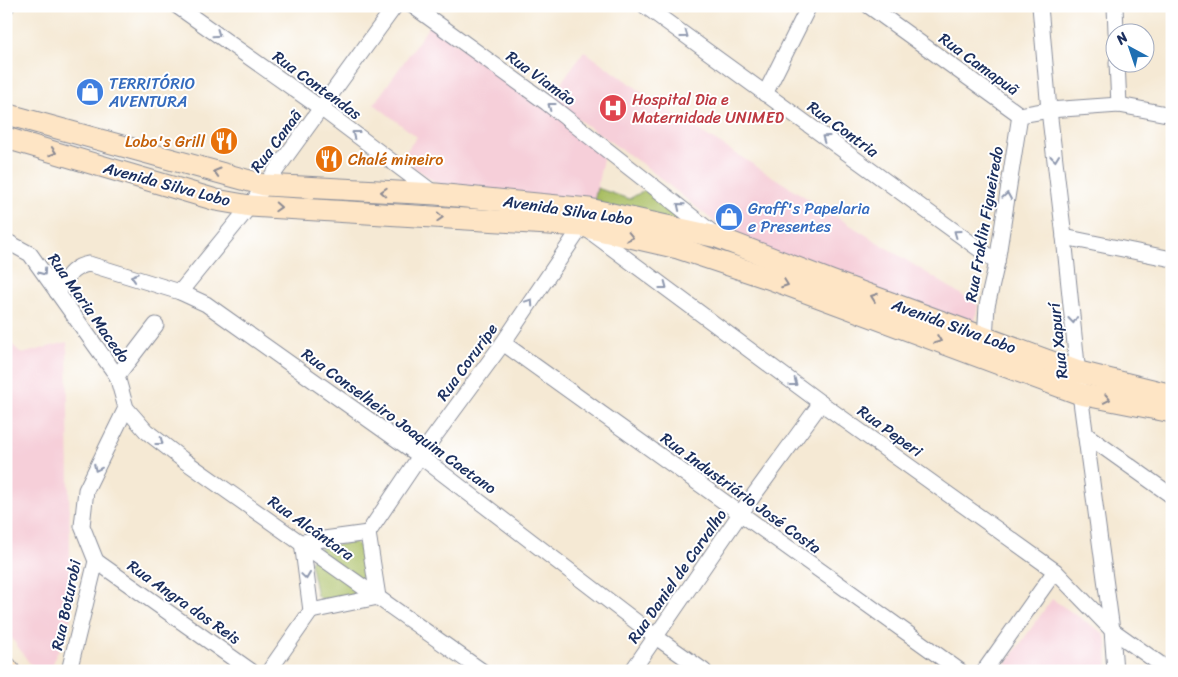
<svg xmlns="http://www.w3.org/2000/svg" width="1178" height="677" viewBox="0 0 1178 677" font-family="Sriracha,sans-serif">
<rect width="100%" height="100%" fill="#fff"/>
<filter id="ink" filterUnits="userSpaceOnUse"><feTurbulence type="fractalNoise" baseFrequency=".02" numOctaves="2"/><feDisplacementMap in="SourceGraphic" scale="10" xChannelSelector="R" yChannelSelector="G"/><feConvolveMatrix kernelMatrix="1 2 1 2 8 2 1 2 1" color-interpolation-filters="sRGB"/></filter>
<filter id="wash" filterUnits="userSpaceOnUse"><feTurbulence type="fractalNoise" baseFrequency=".0096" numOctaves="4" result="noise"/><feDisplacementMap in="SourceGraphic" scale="20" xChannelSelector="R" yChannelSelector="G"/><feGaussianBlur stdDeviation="1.12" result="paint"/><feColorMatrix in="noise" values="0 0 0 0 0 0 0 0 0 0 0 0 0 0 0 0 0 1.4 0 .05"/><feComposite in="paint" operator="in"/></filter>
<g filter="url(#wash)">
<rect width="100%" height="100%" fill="#f5e9d4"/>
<g fill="#f6cfd9">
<polygon points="430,25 605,149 594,202 442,187 401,158 417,137 374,104"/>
<polygon points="584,51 679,118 978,305 971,343 727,232 645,166 549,99"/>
<polygon points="6,339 22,354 67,342 71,618 50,671 30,664 6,630"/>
<polygon points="1052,599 1103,633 1107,641 1108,671 1001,671"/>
</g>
<g fill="#a9be62" stroke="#627660">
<polygon points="656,184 697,227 594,202 597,188 629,199"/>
<polygon points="353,542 363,548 369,582 361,594 322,599 317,596 310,562 320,548"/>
</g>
</g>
<g filter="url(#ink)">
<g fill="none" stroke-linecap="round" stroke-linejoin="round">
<defs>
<g id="street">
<polyline points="177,6 322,109 435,194"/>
<polyline points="413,6 547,103 714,234"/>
<polyline points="645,6 997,262"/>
<polyline points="869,6 1020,115 1049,110 1119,105 1172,115"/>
<polyline points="1040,6 1049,110 1064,237 1080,394 1112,630 1115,671"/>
<polyline points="1115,6 1116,32"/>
<polyline points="6,7 7,6"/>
<polyline points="1117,62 1119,105"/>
<polyline points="765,94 809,6"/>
<polyline points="588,230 821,403 1055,571 1112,630 1170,671"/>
<polyline points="1064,237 1172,259"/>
<polyline points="6,241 30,254 117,376 126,408 146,431 182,459 482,671"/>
<path d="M57,292c10,-14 14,-25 32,-28l91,28 26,12 214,152 236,181 48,34"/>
<polyline points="180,292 250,206 395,6"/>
<polyline points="985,338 987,306 997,262 1020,115"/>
<polyline points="503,343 960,671"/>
<polyline points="117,376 156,325"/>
<polyline points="1085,434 1172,496"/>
<polyline points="368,533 420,456 503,343 582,226 585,219"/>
<polyline points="368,533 378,597"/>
<polyline points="96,561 251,671"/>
<polyline points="311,611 302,542 368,533"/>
<polyline points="311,611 378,597"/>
<polyline points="69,671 96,561 82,526 86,490 126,408"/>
<polyline points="269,671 311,611"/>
<polyline points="632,671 740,514 821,403"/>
<polyline points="984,671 1055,571"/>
</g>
<g id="secondary">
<polyline points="6,114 264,185 436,194 589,209 717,237 831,281 1079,372 1172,395"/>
<polyline points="6,138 216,200 250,206 582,226 678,248 768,278 1080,394 1172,412"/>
<polyline points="6,667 9,671"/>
</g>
</defs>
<use href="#street" stroke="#888c99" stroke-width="17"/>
<use href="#secondary" stroke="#888c99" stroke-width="23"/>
<use href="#street" stroke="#fff" stroke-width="15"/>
<use href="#secondary" stroke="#fee5c5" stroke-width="21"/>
</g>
<defs><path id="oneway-chevron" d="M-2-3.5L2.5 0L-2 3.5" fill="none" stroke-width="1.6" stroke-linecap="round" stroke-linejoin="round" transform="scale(1.25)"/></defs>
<g stroke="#8d97ae">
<use href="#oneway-chevron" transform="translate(217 34) rotate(35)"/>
<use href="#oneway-chevron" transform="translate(685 35) rotate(36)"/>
<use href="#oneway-chevron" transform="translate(551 106) rotate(-143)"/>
<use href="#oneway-chevron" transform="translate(355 134) rotate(-143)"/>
<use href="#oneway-chevron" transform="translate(825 138) rotate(-144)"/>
<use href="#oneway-chevron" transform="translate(1055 158) rotate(83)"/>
<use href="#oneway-chevron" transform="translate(1007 196) rotate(-81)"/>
<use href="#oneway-chevron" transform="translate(680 206) rotate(-141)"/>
<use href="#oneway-chevron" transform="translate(957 233) rotate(-144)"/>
<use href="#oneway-chevron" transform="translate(43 272) rotate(55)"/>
<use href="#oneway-chevron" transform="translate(134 277) rotate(-163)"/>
<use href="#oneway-chevron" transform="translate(664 286) rotate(37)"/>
<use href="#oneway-chevron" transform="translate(530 302) rotate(-56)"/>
<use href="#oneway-chevron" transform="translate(1073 320) rotate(84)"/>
<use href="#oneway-chevron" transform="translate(794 383) rotate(37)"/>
<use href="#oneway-chevron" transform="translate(160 442) rotate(37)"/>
<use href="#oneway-chevron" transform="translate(97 468) rotate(116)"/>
<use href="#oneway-chevron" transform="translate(306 576) rotate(82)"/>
</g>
<g stroke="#8c8a92">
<use href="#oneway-chevron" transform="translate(53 152) rotate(17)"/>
<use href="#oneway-chevron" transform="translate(217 172) rotate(-164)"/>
<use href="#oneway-chevron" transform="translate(384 192) rotate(-177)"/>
<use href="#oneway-chevron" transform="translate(278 207) rotate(3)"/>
<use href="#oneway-chevron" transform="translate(440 217) rotate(3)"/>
<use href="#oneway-chevron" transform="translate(630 237) rotate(13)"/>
<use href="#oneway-chevron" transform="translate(785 284) rotate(20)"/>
<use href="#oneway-chevron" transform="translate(874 297) rotate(-160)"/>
<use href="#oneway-chevron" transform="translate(938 340) rotate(21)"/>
<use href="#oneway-chevron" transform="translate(1107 399) rotate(11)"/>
</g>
</g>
<defs>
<symbol id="shop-disc" viewBox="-11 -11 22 22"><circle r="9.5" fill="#3f7fe0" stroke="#fff"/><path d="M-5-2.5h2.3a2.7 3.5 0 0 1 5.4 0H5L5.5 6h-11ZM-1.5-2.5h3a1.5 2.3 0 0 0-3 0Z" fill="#fff"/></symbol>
<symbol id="hospital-disc" viewBox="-11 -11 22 22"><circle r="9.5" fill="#e0444e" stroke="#fff"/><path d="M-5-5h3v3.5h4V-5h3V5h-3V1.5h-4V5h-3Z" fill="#fff"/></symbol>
<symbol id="restaurant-disc" viewBox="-11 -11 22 22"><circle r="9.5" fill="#e8710a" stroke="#fff"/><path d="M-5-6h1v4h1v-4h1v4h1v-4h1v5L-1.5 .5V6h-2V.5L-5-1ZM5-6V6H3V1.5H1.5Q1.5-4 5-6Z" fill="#fff"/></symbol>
</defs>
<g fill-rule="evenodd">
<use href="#shop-disc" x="74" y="76" width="32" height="32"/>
<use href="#hospital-disc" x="597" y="92" width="32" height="32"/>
<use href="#restaurant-disc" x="208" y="125" width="32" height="32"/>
<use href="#restaurant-disc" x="313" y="143" width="32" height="32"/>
<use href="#shop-disc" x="713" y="201" width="32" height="32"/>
</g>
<g text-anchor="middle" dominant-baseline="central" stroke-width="4" stroke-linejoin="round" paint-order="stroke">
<g font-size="16" fill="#1b2f5e" stroke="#fff">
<text transform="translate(979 64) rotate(36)">Rua Camapuã</text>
<text transform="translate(541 78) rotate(36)">Rua Viamão</text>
<text transform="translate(317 85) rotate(36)">Rua Contendas</text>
<text transform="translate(843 129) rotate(36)">Rua Contria</text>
<text transform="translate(276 141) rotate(-53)">Rua Canaã</text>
<text transform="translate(167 184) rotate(15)">Avenida Silva Lobo</text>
<text transform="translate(568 210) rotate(8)">Avenida Silva Lobo</text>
<text transform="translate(984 224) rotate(-80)">Rua Fraklin Figueiredo</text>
<text transform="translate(89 308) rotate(55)">Rua Maria Macedo</text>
<text transform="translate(954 326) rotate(20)">Avenida Silva Lobo</text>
<text transform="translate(1058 341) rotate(-96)">Rua Xapurí</text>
<text transform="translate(467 362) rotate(-54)">Rua Coruripe</text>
<text transform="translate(399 421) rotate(36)">Rua Conselheiro Joaquim Caetano</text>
<text transform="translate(890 431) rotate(36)">Rua Peperi</text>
<text transform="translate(741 493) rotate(36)">Rua Industriário José Costa</text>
<text transform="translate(311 528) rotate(35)">Rua Alcântara</text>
<text transform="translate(677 576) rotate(-55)">Rua Daniel de Carvalho</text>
<text transform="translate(184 602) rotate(35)">Rua Angra dos Reis</text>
<text transform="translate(66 605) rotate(-78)">Rua Boturobi</text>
</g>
<g font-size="16" fill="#366cbe" stroke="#fff" text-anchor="start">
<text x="109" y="83">TERRITÓRIO<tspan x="109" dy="18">AVENTURA</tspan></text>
<text x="748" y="208">Graff's Papelaria<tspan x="748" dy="18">e Presentes</tspan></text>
</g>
<g font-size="16" fill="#be3a42" stroke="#fff" text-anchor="start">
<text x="632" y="99">Hospital Dia e<tspan x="632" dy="18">Maternidade UNIMED</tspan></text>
</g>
<g font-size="16" fill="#c56008" stroke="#fff" text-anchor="end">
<text x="205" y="141">Lobo's Grill</text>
<text x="348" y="159" text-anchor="start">Chalé mineiro</text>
</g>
</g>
<rect width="1178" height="677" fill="none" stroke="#fff" stroke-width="25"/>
<g transform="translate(1130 48) rotate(320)"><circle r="24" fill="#ffffff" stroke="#a4acbf"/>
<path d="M0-4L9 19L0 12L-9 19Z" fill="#1f6fb2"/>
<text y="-8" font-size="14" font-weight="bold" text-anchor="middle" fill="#1b2f5e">N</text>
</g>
</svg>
